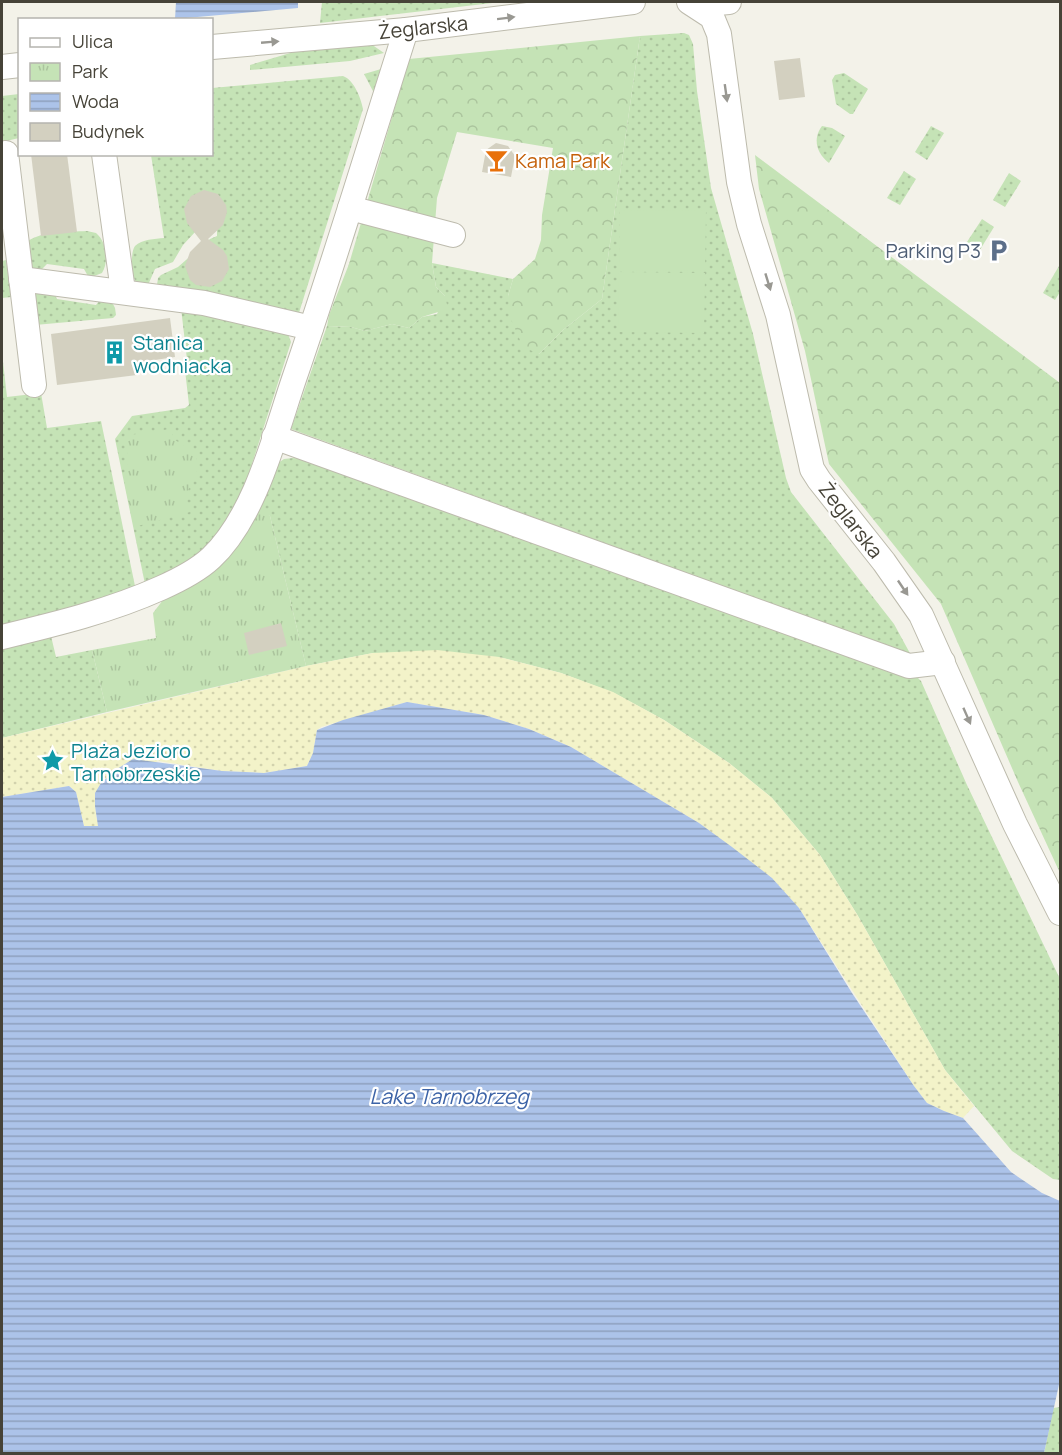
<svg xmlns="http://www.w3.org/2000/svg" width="1062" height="1455" viewBox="0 0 1062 1455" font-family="Manrope,sans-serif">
<defs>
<pattern id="grass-dots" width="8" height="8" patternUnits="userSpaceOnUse" patternTransform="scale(1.5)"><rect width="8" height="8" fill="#c5e3b6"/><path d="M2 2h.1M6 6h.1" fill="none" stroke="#abc49d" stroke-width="1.8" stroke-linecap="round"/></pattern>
<pattern id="forest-crowns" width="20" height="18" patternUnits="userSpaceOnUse" patternTransform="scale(1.5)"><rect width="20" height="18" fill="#c5e3b6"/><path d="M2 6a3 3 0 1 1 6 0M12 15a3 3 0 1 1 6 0" fill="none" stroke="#abc49d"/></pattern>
<pattern id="sand-dots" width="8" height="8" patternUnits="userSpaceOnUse" patternTransform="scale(1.5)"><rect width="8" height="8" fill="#f3f3c9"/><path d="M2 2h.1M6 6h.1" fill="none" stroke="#d2d2ad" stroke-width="1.8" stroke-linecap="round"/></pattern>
<pattern id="park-tufts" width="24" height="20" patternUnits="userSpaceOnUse" patternTransform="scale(1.5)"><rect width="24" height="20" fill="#c5e3b6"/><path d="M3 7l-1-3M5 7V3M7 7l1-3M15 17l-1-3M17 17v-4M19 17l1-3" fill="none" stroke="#abc49d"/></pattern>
<pattern id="water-rules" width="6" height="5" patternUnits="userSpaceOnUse" patternTransform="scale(1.5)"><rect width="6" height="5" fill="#acc3e9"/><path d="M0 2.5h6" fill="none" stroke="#8ea0be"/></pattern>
</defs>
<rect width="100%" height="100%" fill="#f3f2e9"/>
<g fill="url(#grass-dots)">
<polygon points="322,2 501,2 320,23"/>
<polygon points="684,33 689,35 693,44 697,91 711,188 753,334 786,478 791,492 894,624 912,657 884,645 291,429 327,326 351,327 365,331 392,324 409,328 422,317 437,314 445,296 436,287 432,263 513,279 508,296 539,354 563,330 602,299 640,36"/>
<polygon points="371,44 384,53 350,61 250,70 250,65 297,51"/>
<polygon points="388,67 374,93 364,74"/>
<polygon points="844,73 868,89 853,114 850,114 836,104 832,80 835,75"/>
<path d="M343,76c11,4 18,22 20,33l-65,207 -141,-31 1,-7 3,-3 17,-8 32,-28 7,-3v-6l-21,1 -13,14 -10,17 -18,7 -7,16c-1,0 -9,-1 -10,-1 -7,-4 -8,-32 -3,-38 7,-7 20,-7 29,-8l-13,-83 61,-1v-66z"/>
<polygon points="19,94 19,138 2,142 2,96"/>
<path d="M822,126l10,2 13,8 -16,27c-12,-9 -17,-24 -7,-37z"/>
<polygon points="931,126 944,133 927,160 915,152"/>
<polygon points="904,171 916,179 900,205 887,198"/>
<polygon points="1009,173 1021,181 1005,207 993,200"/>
<polygon points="982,219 994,227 978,253 965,245"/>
<path d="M87,231l9,2c11,9 13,29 6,40l-13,5 -5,-9 -37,-5 -6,6h-7l-5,-4 -1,-25c15,-10 39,-9 59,-10z"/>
<polygon points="6,260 11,297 2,298 2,261"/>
<polygon points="1059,266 1060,292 1055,300 1043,293"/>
<polygon points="53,291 57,299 96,305 101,299 111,300 115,308 116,315 113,318 35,325 33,296 37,292"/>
<polygon points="181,308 288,334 291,342 244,489 236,507 201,556 145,584 115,439 132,416 185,408 189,405 185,370 188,368"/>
<polygon points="2,353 7,397 41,393 47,428 101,421 135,586 134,589 2,628"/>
<polygon points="293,458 310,460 459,517 870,663 918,678 921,681 967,785 1060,979 1060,1180 1053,1179 1012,1151 945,1070 858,916 820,855 772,798 729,763 664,720 614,693 561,673 499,657 373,653 306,666 270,516 255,512 278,463 284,459"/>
<polygon points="51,636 56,657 92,650 107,712 2,738 2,648"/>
<polygon points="1060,1407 1060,1453 1044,1454 1053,1408"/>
</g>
<g fill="url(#forest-crowns)">
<polygon points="640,36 602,299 563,330 539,354 523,347 510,317 508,296 513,279 535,259 541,240 542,215 553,148 457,132 437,198 432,263 436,287 445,296 448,309 422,317 409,328 392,324 365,331 351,327 327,326 329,315 349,264 409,59"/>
<polygon points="755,155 1060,383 1060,873 1018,782 941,604 829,464 805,351 759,189"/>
</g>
<polygon fill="url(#sand-dots)" points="437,650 499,657 561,673 613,692 664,720 729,763 772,798 820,855 858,916 945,1070 974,1106 963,1118 944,1111 927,1103 914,1086 799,908 772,878 699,823 571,747 529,729 484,715 407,702 321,727 317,730 313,753 307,766 264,773 222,771 158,761 95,793 96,816 99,826 84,826 76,792 69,786 2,797 2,738 306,666 373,653"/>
<g fill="url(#park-tufts)">
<polygon points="170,429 175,440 196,453 198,469 185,497 190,512 134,527 125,485 128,456 124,439 130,435"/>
<polygon points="262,510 270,516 306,666 107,712 92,650 156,638 153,613 163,600 191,586 230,555 255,512"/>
</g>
<g fill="#c5e3b6">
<polygon points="620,210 706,211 705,271 619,270"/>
<polygon points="619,272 705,273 704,333 618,332"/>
</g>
<g fill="url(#water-rules)">
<polygon points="176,2 298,2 298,8 175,19"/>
<polygon points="407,702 484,715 529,729 571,747 699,823 732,847 772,878 799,908 852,993 914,1086 927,1103 944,1111 963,1118 1011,1172 1042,1193 1060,1201 1060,1380 1044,1453 2,1453 2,797 69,786 76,792 84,826 98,826 95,806 95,793 101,783 117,769 133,759 222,771 264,773 307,766 313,753 317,730 343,720"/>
</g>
<g fill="#d3d0c0">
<polygon points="800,58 805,97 779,100 774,61"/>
<polygon points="496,143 508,146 515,156 511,177 482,172 486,150"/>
<polygon points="31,154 67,154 77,232 41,236"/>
<polygon points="204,190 218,194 226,205 227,212 223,225 208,239 223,250 227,256 229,269 222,281 210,287 196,285 190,280 185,266 190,252 201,241 187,223 184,209 191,196"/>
<polygon points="170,318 175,357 135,363 137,375 57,385 51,334"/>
<polygon points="281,623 287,646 249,655 244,633"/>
</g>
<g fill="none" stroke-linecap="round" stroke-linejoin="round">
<defs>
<g id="minor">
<polyline points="689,2 712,17 719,34 739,182 749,224 778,315 812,469 819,480 884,562 921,615 1015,824 1060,913"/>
<polyline points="696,5 729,2"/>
<polyline points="212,47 406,30 633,2"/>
<polyline points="2,67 20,65"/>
<polyline points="6,153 34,385"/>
<polyline points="104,154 123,291"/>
<polyline points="350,208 453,235"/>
<polyline points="21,279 204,303 311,328"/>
<polyline points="274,437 909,666 943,662"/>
<path d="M2,637c54,-13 108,-26 159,-49 18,-8 36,-17 50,-30 44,-41 64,-123 83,-179 40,-116 75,-233 112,-349"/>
</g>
</defs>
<use href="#minor" stroke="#bdbbad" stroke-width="26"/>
<use href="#minor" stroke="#fff" stroke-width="24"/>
</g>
<defs><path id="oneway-solid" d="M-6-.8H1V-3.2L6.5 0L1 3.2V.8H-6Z" transform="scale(1.5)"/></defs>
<g fill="#999892">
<use href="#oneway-solid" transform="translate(506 18) rotate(-7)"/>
<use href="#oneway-solid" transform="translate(270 42) rotate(-5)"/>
<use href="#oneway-solid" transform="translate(726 93) rotate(82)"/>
<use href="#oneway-solid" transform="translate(768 282) rotate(73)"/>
<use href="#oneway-solid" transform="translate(903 588) rotate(56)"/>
<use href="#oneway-solid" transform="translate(967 716) rotate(66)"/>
</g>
<defs>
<symbol id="bar-bare" viewBox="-9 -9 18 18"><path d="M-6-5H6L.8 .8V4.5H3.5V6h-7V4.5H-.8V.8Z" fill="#e8710a" stroke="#fff" stroke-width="2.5" paint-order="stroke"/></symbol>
<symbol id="parking-bare" viewBox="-9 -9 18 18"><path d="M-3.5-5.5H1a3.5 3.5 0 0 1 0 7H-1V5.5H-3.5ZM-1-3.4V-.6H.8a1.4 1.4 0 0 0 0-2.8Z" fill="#5c6f8a" stroke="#fff" stroke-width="2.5" paint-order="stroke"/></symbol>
<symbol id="building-bare" viewBox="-9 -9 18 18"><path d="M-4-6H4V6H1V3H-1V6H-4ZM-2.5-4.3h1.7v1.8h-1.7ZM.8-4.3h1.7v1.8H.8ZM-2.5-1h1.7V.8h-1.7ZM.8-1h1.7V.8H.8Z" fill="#0f9aa8" stroke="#fff" stroke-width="2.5" paint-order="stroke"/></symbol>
<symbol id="sight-bare" viewBox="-9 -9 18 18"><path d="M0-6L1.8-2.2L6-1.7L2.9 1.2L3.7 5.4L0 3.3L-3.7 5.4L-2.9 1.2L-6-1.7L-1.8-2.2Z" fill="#0f9aa8" stroke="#fff" stroke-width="2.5" paint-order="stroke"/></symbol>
</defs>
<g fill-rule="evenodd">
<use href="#bar-bare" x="480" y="144" width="33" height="33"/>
<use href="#parking-bare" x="982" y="234" width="33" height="33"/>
<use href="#building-bare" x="98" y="336" width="33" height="33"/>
<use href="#sight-bare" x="36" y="744" width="33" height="33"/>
</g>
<g text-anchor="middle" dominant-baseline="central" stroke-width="4.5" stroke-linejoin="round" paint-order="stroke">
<g font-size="20" fill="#464338" stroke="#fff">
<text transform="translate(423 27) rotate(-6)">Żeglarska</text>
<text transform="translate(851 520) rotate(52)">Żeglarska</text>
</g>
<g font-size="20" fill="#c56008" stroke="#fff" text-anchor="start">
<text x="515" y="160">Kama Park</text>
</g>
<g font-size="20" fill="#4e5e75" stroke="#fff" text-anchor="end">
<text x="981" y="250">Parking P3</text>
</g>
<g font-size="20" fill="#0d838f" stroke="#fff" text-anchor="start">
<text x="133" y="342">Stanica<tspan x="133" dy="23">wodniacka</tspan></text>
<text x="71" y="750">Plaża Jezioro<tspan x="71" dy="23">Tarnobrzeskie</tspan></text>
</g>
<g font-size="21" font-style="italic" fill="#3c63a7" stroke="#fff">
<text x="449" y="1096">Lake Tarnobrzeg</text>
</g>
</g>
<rect width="1062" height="1455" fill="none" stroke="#464338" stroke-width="6"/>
<rect x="18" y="18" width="195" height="138" fill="#ffffff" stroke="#b5b4af" stroke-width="1.5"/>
<rect x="30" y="38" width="30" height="9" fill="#ffffff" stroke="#b5b4af" stroke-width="1.5"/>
<text x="72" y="48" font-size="18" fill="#464338">Ulica</text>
<rect x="30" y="63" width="30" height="18" fill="url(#park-tufts)" stroke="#b5b4af" stroke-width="1.5"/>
<text x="72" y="78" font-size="18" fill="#464338">Park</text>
<rect x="30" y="93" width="30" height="18" fill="url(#water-rules)" stroke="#b5b4af" stroke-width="1.5"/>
<text x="72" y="108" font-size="18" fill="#464338">Woda</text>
<rect x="30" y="123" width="30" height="18" fill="#d3d0c0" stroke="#b5b4af" stroke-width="1.5"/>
<text x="72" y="138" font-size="18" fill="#464338">Budynek</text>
</svg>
